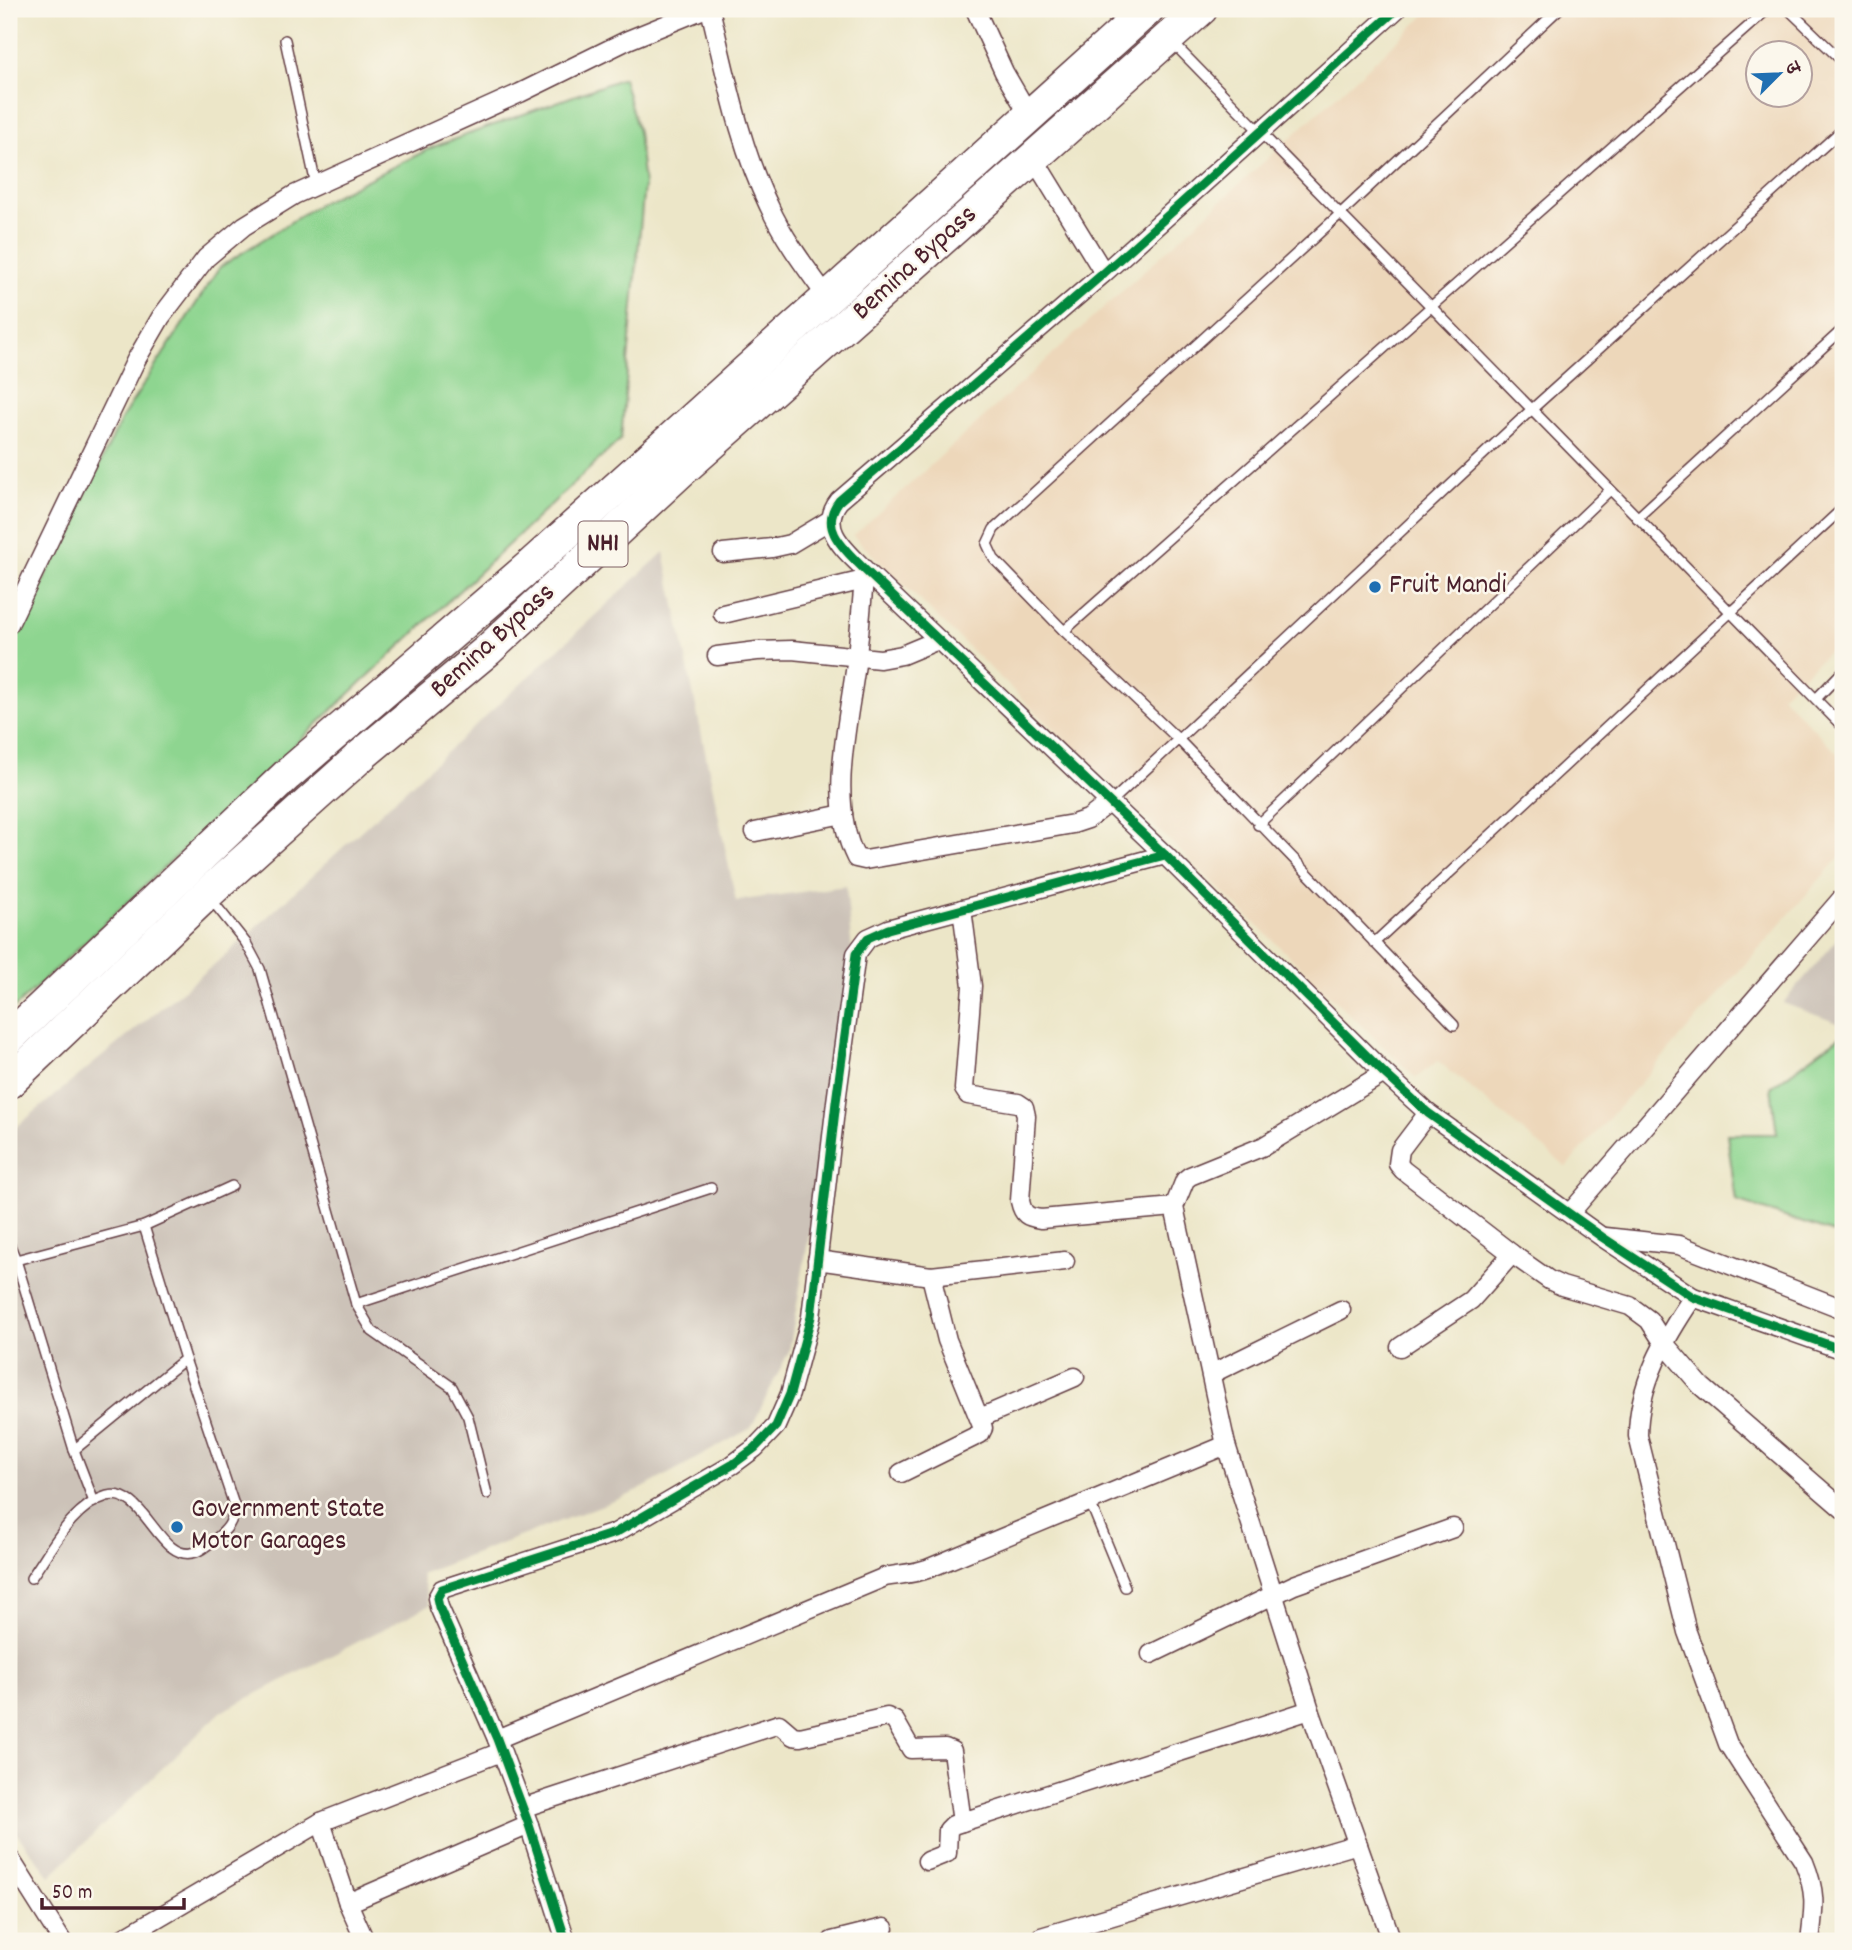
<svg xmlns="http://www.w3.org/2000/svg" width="1852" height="1950" viewBox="0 0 1852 1950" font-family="Dekko,'Playpen Sans Deva',sans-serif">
<rect width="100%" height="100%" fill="#fbf7ec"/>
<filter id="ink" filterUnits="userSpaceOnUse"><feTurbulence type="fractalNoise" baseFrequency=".0143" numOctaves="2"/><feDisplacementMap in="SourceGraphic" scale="14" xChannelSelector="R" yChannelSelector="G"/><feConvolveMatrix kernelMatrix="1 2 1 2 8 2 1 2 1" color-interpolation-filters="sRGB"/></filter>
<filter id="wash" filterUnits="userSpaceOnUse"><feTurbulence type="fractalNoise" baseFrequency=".00686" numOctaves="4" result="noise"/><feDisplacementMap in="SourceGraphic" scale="28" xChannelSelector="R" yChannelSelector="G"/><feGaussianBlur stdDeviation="1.57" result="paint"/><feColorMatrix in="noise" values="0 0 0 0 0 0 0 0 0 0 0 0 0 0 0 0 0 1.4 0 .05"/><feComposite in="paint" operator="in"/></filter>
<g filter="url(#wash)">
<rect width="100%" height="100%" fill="#ece6c8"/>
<path fill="#edd7ba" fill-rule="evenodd" d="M1432,9h411v630l-62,56 62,64v94l-277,314 -128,-106 -22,17 -563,-542zM1758,52h42v42h-42z"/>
<g fill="#ccc2b8">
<polygon points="664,552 736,901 846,886 854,974 789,1351 751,1428 634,1493 421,1574 430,1605 221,1712 50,1876 9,1824 9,1133 227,954"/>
<polygon points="1843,933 1843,1025 1783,1003"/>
</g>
<g fill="#8ed590" stroke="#6c7a5e" stroke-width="2">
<polygon points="623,78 638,132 644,185 621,439 9,1013 9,653 123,416 220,267 322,202 433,147"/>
<polygon points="1839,1037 1843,1039 1843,1236 1736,1201 1727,1134 1777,1134 1771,1087"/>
</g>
</g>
<g filter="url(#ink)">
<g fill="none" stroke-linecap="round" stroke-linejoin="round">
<defs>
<g id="lane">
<polyline points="1788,9 1843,62"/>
<polyline points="285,40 316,185"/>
<polyline points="1172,42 1843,727"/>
<polyline points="1637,518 1843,329"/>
<polyline points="1064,631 1768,9"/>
<polyline points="1816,699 1843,671"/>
<polyline points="1110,803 1531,410 1843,129"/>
<polyline points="1258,825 1610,490"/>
<polyline points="210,898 246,943 260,969 356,1304 372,1331 452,1387 468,1417 487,1494"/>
<polyline points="1374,943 1843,508"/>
<polyline points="1454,1025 1178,739 1064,631 994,559 987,544 994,529 1339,215 1559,9"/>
<polyline points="9,1243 16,1260 74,1450 94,1502"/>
<polyline points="16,1260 144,1226 232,1186"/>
<polyline points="356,1304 711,1188"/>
<polyline points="74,1450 185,1359"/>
<polyline points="1090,1502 1125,1587"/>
<path d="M31,1578c20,-28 41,-72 76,-82 38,-10 52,69 89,56 6,-2 13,-8 18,-12 13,-10 20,-18 20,-35l-49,-146 -41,-133"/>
</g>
<g id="street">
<path d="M710,9c16,65 29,136 59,197 15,33 37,62 58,91"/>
<polyline points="975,9 1004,72 1029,115"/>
<path d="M1397,9l-293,264 -265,228c-22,28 8,50 26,69l300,285 219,218 44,40 174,124 91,60 150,53"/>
<polyline points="1034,159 1104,273"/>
<polyline points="723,553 772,548 790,544 830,520"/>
<path d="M865,570c-3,29 -5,57 -8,86 -7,62 -31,144 -1,202l9,2 208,-36 15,-5 21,-16"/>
<polyline points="723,614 864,580"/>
<polyline points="9,624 136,360 161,317 206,258 244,226 294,195 520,93 628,40 704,9"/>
<polyline points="717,656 757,651 792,650 880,659 902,655 938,640"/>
<polyline points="755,832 843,814"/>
<path d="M962,909l10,77 -8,103 4,6 50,8 6,4 2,9 -6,85c3,14 7,16 21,18l133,-12"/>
<polyline points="1384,1073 1264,1146 1190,1176 1185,1180 1174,1207 1226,1445 1310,1710 1392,1941"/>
<polyline points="1428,1113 1400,1150 1398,1164 1403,1170 1512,1254 1549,1280 1562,1286 1630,1306 1649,1320 1663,1342 1701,1386 1843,1509"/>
<polyline points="1570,1213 1843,897"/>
<polyline points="1605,1237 1679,1245 1843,1309"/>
<polyline points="817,1260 931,1276 1065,1261"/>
<path d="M1693,1297c-28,41 -55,87 -55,139l49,196 41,112 76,118c13,32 10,46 6,79"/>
<polyline points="1400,1347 1471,1300 1512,1254"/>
<polyline points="1211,1374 1341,1310"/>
<polyline points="980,1418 1075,1377"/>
<polyline points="901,1473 980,1434 983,1428 947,1340 931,1276"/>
<polyline points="1151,1654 1294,1585 1453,1528"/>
<path d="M497,1739l388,-162c14,-3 28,-3 42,-8l299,-124"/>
<polyline points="522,1808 779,1724 793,1736 800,1737 887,1717 895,1721 911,1749 945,1748 952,1751 962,1822"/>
<polyline points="321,1822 501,1752"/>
<polyline points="9,1857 62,1941"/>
<polyline points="927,1861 947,1853 948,1830 953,1825 1310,1710"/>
<polyline points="348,1903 529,1825"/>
<polyline points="1041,1937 1358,1844"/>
<polyline points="118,1941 321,1822 348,1903 365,1941"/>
<polyline points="566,1941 529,1825 497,1739 439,1607 437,1598 442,1589 615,1533 732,1465 755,1448 776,1426 790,1394 811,1317 836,1102 856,954 868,938 888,929 1165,855"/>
<polyline points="832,1941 884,1928"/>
</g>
<g id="highway">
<polyline points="9,1038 287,775 530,566 1148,9"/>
<polyline points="9,1082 207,894 363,754 488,650 680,472 1201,9"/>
</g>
</defs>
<use href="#lane" stroke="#623d43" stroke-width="12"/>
<use href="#street" stroke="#623d43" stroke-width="21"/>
<use href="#highway" stroke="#623d43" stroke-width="35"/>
<use href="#lane" stroke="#fff" stroke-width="9"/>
<use href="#street" stroke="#fff" stroke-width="18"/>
<use href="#highway" stroke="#fff" stroke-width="32"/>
<defs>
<g id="cycleway">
<path d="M1397,9l-293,264 -265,228c-22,28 8,50 26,69l300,285 219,218 44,40 174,124 91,60 150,53"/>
<polyline points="566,1941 529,1825 497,1739 439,1607 437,1598 442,1589 615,1533 732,1465 755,1448 776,1426 790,1394 811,1317 836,1102 856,954 868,938 888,929 1165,855"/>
</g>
</defs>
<use href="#cycleway" stroke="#fbf7ec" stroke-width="13"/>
<use href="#cycleway" stroke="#00873e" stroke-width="9"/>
</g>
</g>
<g fill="#1f6fb2" stroke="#fbf7ec" stroke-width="2.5">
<circle cx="1375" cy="587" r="7"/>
<circle cx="177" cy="1527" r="7"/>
</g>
<g text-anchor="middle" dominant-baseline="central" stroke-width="5" stroke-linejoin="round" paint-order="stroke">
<rect fill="#fbf7ec" stroke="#7f6065" stroke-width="2" x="578.5" y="521.5" width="49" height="45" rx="5"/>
<g font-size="26" font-weight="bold" fill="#4a1f2b">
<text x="603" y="544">NH1</text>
</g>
<g font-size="28" fill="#4a1f2b" stroke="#fbf7ec">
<text transform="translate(916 264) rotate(-42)">Bemina Bypass</text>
<text transform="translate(494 642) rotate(-42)">Bemina Bypass</text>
</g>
<g font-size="28" fill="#4a1f2b" stroke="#fbf7ec" text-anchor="start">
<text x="1389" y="587">Fruit Mandi</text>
<text x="191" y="1511">Government State<tspan x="191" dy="32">Motor Garages</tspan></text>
</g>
</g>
<rect width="1852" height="1950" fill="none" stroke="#fbf7ec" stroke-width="35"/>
<g transform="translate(1779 74) rotate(66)"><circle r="33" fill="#fbf7ec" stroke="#b4a19f" stroke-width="2"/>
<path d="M0-5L12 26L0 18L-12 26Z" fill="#1f6fb2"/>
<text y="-10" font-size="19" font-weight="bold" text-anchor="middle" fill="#4a1f2b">उ</text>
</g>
<path d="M42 1898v10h142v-10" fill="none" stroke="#4a1f2b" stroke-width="3.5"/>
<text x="52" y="1898" font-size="21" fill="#4a1f2b" stroke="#fbf7ec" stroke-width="5" paint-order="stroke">50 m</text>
</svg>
